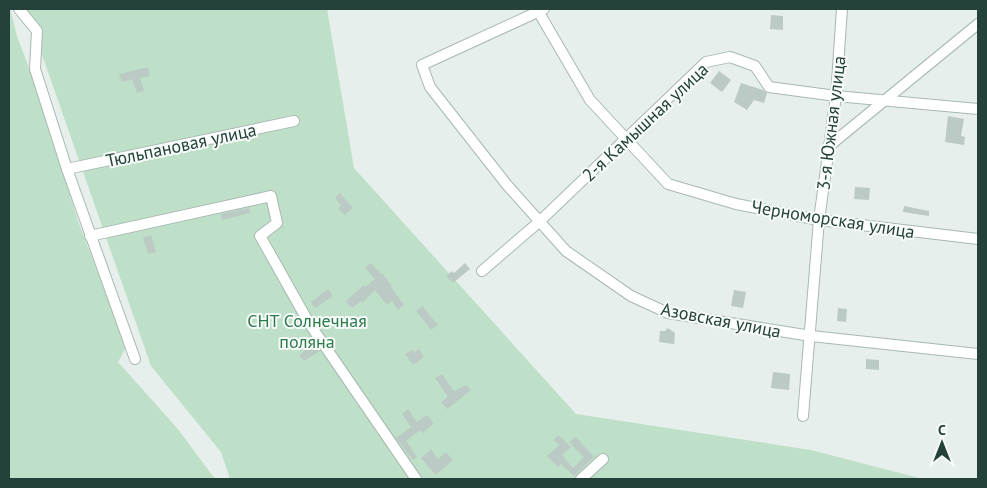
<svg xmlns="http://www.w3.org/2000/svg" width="987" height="488" viewBox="0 0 987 488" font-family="'PT Sans',sans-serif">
<rect width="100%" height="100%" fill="#e6efeb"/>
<g fill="#bfe0c8">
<polygon points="9,9 10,9 17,36 40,98 78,221 117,323 125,349 118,362 177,428 215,479 9,479"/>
<polygon points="26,9 327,9 354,168 576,414 811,450 923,479 230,479 221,452 151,366"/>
</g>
<g fill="#bbcac4">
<polygon points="771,15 783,16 783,30 770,29"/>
<polygon points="148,67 150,76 140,78 144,91 137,93 132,79 122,82 119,74"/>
<polygon points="719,71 731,80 722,92 710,83"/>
<polygon points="741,83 763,90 767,93 764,103 754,100 747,110 734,102"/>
<polygon points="948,116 964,119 961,136 965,137 964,145 945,142"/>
<polygon points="855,187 870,188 869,200 854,199"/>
<polygon points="340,193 353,208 345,215 338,208 341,206 335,197"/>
<polygon points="904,206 929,211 929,216 903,212"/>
<polygon points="249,208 250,213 222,220 221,214"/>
<polygon points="151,235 156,252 148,254 143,238"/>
<polygon points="371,263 381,274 382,273 392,286 391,287 404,305 398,310 392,301 387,305 375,290 362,303 361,301 352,308 346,301 364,285 365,287 375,279 365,268"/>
<polygon points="465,263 470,269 453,283 446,276 452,271 454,273"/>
<polygon points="328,289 333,296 315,308 311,302"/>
<polygon points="734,290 746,292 743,308 731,306"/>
<polygon points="422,306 438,325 431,330 416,311"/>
<polygon points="838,308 847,309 846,322 837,321"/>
<polygon points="668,328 675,333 674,344 659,342 660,331 665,331"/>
<polygon points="314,343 320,351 304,361 299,355"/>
<polygon points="419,349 424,357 413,365 405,354 412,350 414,353"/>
<polygon points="866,359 879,360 879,370 866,369"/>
<polygon points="773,372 790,374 789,390 771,388"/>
<polygon points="442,374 454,391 466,385 471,390 447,409 441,402 448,397 435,378"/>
<polygon points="408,409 417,422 427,415 434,423 423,433 420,430 406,441 417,457 413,460 396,438 411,427 402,414"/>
<polygon points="558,435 571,447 562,455 573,468 584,457 569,442 576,437 594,457 574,476 561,464 558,467 547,456 559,445 554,440"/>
<polygon points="431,449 438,459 446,452 453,460 436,475 421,458"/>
</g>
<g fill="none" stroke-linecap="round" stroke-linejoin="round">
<defs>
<g id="minor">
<polyline points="19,9 37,31 35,69 67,169 135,359"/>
<polyline points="544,9 422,65 430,87 507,185 566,251 631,296 668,313 811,336 978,354"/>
<polyline points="538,11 590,100 668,184 736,204 819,220 978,239"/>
<polyline points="829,146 978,24"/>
<polyline points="67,169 294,121"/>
<polyline points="90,236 271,196 277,223 260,236 309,323 416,479"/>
<polyline points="482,271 540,221 706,62 730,57 755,66 769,87 836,96 978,109"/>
<polyline points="803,416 819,220 836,96 842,9"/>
<polyline points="581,479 603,459"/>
</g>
</defs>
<use href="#minor" stroke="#a8b8b2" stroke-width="12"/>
<use href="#minor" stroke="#fff" stroke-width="10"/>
</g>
<g text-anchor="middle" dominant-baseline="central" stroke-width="4" stroke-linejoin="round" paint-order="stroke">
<g font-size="18" fill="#24423a" stroke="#f7fbf9">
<text transform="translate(645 122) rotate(-43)">2-я Камышная улица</text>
<text transform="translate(831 123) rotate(-83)">3-я Южная улица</text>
<text transform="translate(181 145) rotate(-12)">Тюльпановая улица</text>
<text transform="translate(833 219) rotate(9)">Черноморская улица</text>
<text transform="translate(721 320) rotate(11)">Азовская улица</text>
</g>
<g font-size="18" fill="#2d7a4b" stroke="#f7fbf9">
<text x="307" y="320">СНТ Солнечная<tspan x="307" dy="21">поляна</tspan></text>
</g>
</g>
<rect width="987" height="488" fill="none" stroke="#24423a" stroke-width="20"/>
<g transform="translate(942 443)" stroke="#f7fbf9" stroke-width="4" paint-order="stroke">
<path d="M0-4L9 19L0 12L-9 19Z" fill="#24423a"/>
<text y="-8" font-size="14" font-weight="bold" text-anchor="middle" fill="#24423a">С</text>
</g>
</svg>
